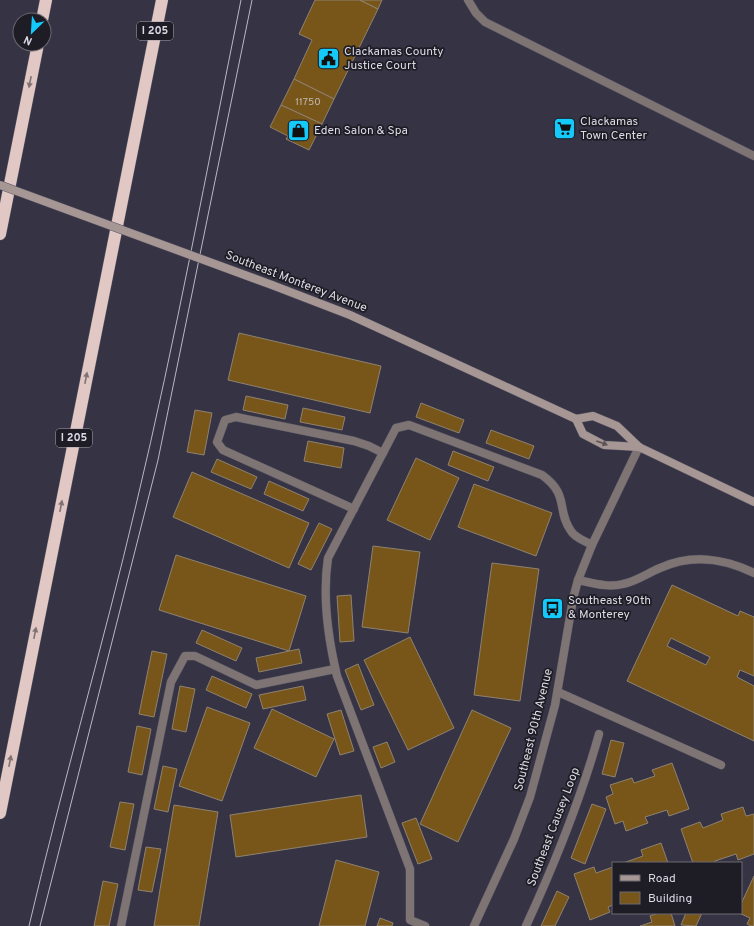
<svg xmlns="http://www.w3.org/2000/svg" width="754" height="926" viewBox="0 0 754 926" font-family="Overpass,sans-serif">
<rect width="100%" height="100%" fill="#363444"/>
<g fill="#78561a" stroke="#8e8271" fill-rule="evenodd">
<polygon points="315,0 360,0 378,9 334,99 294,79 312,40 299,34"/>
<polygon points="360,0 382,0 378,9"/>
<polygon points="294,79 334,99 322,124 281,105"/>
<polygon points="281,105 322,124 309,150 286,139 288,136 270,127"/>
<polygon points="239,333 381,366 370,413 228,380"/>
<polygon points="246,396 288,405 285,419 243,410"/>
<polygon points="421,403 464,420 459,433 416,417"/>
<polygon points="303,408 345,417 342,430 300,422"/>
<polygon points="195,410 212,413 204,455 187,452"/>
<polygon points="491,430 534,446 529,459 486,443"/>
<polygon points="308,441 344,448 341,468 304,461"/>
<polygon points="453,451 494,467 488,481 448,465"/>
<polygon points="416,458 459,478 430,540 387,520"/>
<polygon points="217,459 257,477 251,489 211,472"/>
<polygon points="192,472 309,523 289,568 173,517"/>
<polygon points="269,481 309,499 303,511 264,494"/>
<polygon points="474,484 552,513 536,556 458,527"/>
<polygon points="319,523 332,529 311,570 298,564"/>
<polygon points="373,546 420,552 408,633 362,627"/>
<polygon points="176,555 306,596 289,651 159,610"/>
<polygon points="492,563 539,569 520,701 474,695"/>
<path d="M672,585l66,31 2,-5 14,6v59l-14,-6 -3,7 17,9v55l-127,-60zM671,638l39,19 -4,8 -39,-19z"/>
<polygon points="351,595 354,641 340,642 337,596"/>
<polygon points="202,630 242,648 236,661 196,643"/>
<polygon points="410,637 454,728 408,750 364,660"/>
<polygon points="299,649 302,663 259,672 256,658"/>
<polygon points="152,651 167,654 154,717 139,714"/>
<polygon points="358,664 374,705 361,710 345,670"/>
<polygon points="212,676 252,694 246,708 206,690"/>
<polygon points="180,686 195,689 186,732 172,729"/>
<polygon points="303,686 306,700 263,709 259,695"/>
<polygon points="207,707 250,723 222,801 179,786"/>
<polygon points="272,709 334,739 316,777 254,748"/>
<polygon points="341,710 354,751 340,755 327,714"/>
<polygon points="472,710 511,728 458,842 420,824"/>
<polygon points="137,726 151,729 142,775 128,772"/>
<polygon points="611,740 624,743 615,777 602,774"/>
<polygon points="387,742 395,762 381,768 373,747"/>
<polygon points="672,763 689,809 669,816 667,810 645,817 648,823 626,831 623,821 615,824 606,797 613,794 610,785 632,778 634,783 655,776 652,770"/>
<polygon points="163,766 177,769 168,812 154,809"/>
<polygon points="361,795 367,837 236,857 230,815"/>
<polygon points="120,802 134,804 125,850 110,847"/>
<polygon points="592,804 606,809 585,864 571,858"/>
<polygon points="174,805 218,812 199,926 154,926"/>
<polygon points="743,807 746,816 754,814 754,854 738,860 736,854 715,861 715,863 693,863 681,829 700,822 703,828 723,820 721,814"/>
<polygon points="416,818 432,859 418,864 402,823"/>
<polygon points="661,843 668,863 623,863 643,856 641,850"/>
<polygon points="146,847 161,849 152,892 138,890"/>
<polygon points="336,860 379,872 365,926 319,926"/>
<polygon points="594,867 596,873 613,867 613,905 608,907 610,912 590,920 574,874"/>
<polygon points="754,876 754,926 751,926 747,924 750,918 739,913 741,913 741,904"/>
<polygon points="103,881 118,884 109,926 94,926"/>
<polygon points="557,891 569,897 555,926 541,926"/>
<polygon points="658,913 671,913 675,926 640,926 652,922 650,916"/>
<polygon points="686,913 702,913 696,926 681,925"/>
<polygon points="380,918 393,923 392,926 377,926"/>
</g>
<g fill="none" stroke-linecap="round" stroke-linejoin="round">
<defs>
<g id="service">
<polyline points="468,0 476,13 485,22 754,156"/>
<polyline points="354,509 223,450 217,442 225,420 236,417 354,441 369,446 383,453"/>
<path d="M578,580c15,3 30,8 45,4 12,-2 25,-11 37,-16 31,-14 64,-10 94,5"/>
<polyline points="558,692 721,765"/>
<polyline points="121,926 171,682 185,656 195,656 256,685 335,669"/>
<path d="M425,926l-15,-6v-51l-73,-193c-9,-38 -15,-79 -9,-118l68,-130 13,-3 133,50c28,20 14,35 29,56 4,7 14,10 21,14"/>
<path d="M526,926c29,-63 54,-124 73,-192"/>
</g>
<polyline id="tertiary" points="474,926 514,839 530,797 555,705 573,599 578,580 592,545 639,447"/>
<g id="secondary">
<polyline points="272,285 350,315 576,419 593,416 617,426 639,447 754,502"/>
<polyline points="576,419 583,434 604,445 639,447"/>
</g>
<g id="motorway">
<polyline points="42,20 46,0"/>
<polyline points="0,234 38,44"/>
<polyline points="0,813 162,0"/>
</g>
</defs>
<use href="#service" stroke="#545261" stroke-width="9"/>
<use href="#tertiary" stroke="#545261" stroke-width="9"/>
<use href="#secondary" stroke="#545261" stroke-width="9"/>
<use href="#motorway" stroke="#545261" stroke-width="13"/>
<use href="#service" stroke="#7e7473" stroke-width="8"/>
<use href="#tertiary" stroke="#7e7473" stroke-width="8"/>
<use href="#secondary" stroke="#a69694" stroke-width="8"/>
<use href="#motorway" stroke="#e1c8c5" stroke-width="12"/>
<g stroke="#b9b7c3" stroke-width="1">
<path d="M29,926c33,-141 74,-280 107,-421 40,-167 71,-337 105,-505"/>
<polyline points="40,926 158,460 252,0"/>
</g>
<defs>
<polyline id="secondary-bridge" points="0,185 272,285"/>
</defs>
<use href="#secondary-bridge" stroke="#545261" stroke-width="9" stroke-linecap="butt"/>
<use href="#secondary-bridge" stroke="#a69694" stroke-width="8"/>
</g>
<defs><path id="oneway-solid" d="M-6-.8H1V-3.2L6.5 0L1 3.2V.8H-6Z"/></defs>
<g fill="#807274">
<use href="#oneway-solid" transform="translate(30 82) rotate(101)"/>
<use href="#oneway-solid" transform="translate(86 378) rotate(-79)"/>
<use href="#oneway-solid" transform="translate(61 506) rotate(-79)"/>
<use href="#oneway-solid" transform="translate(35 633) rotate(-79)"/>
<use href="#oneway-solid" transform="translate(10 761) rotate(-79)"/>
</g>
<use fill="#5b5356" href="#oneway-solid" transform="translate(602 443) rotate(20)"/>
<defs>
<symbol id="civic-square" viewBox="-11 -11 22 22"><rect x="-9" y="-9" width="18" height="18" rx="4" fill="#14cafb" stroke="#1e1c24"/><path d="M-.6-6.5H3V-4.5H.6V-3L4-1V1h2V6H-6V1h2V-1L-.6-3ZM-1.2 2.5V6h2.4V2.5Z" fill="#111"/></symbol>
<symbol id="supermarket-square" viewBox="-11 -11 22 22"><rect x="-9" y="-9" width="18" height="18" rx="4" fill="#14cafb" stroke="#1e1c24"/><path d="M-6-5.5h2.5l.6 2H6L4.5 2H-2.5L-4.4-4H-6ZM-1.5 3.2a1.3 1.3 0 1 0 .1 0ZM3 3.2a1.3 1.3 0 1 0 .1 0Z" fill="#111"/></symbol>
<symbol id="shop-square" viewBox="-11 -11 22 22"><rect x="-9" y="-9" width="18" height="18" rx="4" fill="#14cafb" stroke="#1e1c24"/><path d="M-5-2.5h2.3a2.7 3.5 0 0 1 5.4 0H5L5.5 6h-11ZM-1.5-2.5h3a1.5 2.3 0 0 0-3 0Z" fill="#111"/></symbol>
<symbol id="bus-square" viewBox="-11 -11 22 22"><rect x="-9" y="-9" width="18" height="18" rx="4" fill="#14cafb" stroke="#1e1c24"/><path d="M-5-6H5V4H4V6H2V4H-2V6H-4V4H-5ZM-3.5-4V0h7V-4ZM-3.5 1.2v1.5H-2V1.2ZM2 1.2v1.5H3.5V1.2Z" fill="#111"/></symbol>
</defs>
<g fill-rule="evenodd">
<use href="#civic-square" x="316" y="46" width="25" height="25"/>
<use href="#supermarket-square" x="552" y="116" width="25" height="25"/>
<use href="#shop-square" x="286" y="118" width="25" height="25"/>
<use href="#bus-square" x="540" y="596" width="25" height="25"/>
</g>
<g text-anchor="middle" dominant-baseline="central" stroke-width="3.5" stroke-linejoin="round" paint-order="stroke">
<g font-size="10" fill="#c3b9b2">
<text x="308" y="102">11750</text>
</g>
<g fill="#1e1c24" stroke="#a3a1ab" stroke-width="1">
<rect x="137" y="22" width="36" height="18" rx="3"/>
<rect x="56" y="429" width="36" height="18" rx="3"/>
</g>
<g font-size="11" font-weight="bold" fill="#dcdae5">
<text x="155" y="31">I 205</text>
<text x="74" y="438">I 205</text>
</g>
<g font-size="12" fill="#dcdae5" stroke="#1e1c24" text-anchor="start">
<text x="344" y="52">Clackamas County<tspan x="344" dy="14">Justice Court</tspan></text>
<text x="580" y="122">Clackamas<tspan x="580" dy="14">Town Center</tspan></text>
<text x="314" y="131">Eden Salon &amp; Spa</text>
<text x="568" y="601">Southeast 90th<tspan x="568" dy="14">&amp; Monterey</tspan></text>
</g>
<g font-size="12" fill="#dcdae5" stroke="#1e1c24">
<text transform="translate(296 282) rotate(21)">Southeast Monterey Avenue</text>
<text transform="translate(534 730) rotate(-76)">Southeast 90th Avenue</text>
<text transform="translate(554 827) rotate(-69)">Southeast Causey Loop</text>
</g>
</g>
<rect x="612" y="862" width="130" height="52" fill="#1e1c24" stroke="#6a6871"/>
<rect x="620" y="875" width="20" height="6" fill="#a69694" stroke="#6a6871"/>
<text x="648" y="882" font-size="12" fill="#dcdae5">Road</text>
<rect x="620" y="892" width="20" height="12" fill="#78561a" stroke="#6a6871"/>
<text x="648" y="902" font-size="12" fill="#dcdae5">Building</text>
<g transform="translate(32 32) rotate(205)"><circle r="19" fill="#1e1c24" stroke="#6a6871"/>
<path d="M0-3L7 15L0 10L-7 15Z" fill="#14cafb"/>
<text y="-6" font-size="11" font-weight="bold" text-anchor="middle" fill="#dcdae5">N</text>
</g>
</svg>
